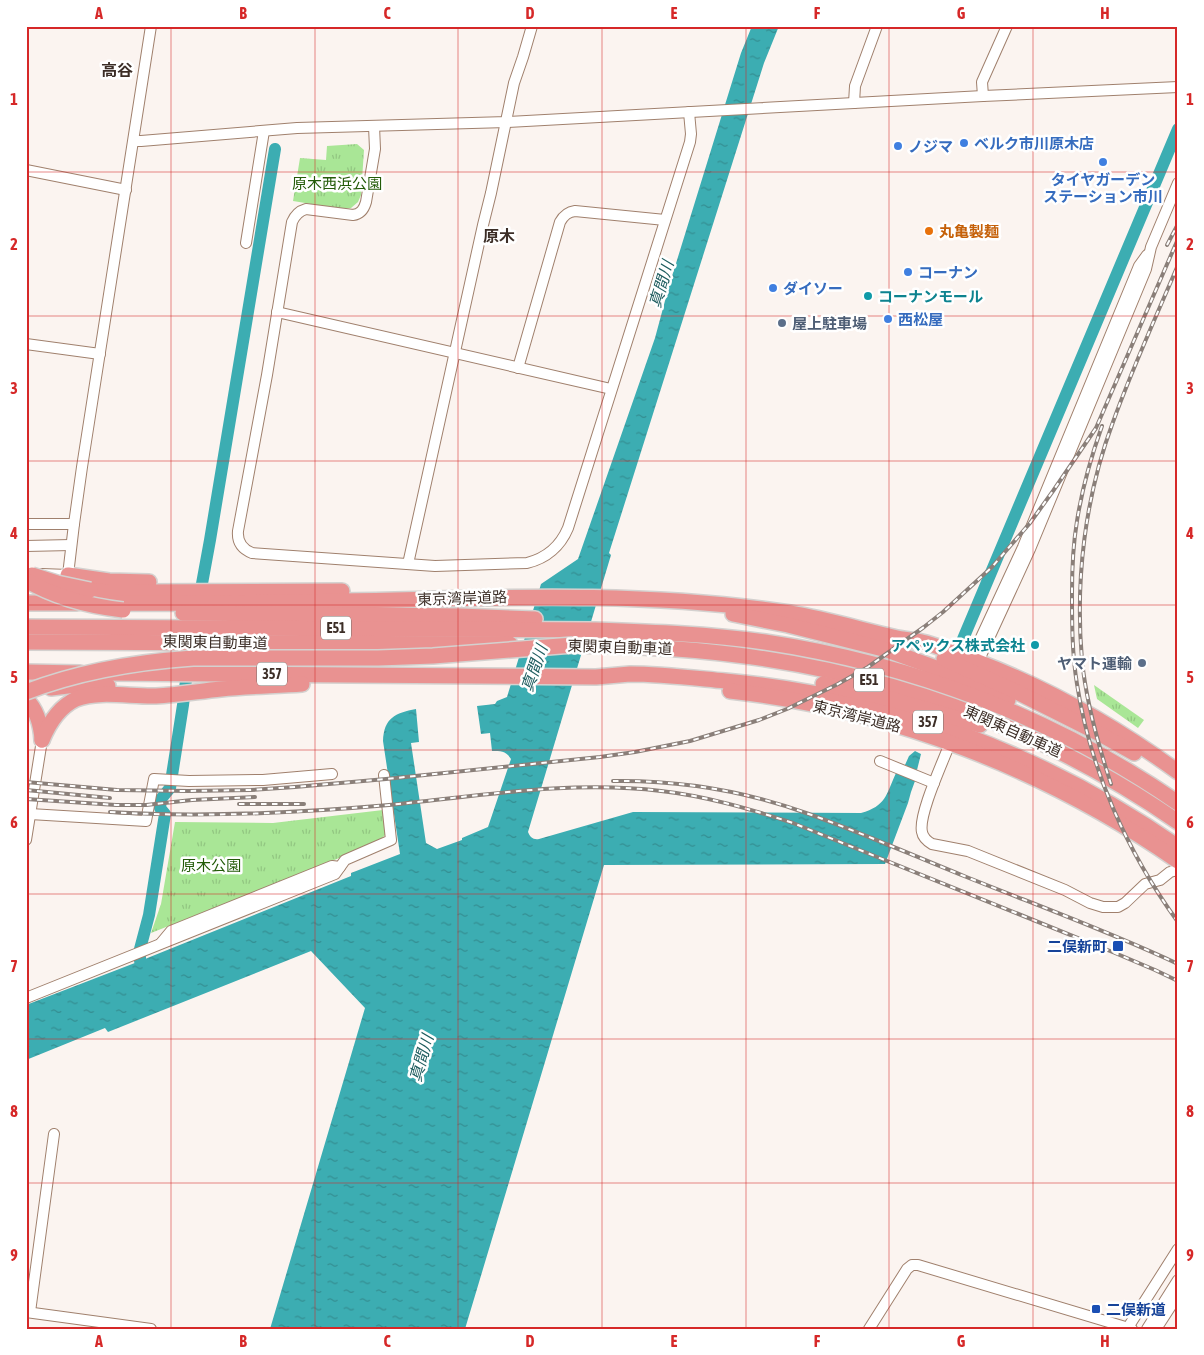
<svg xmlns="http://www.w3.org/2000/svg" width="1204" height="1355" viewBox="0 0 1204 1355" font-family="'Asap Condensed','Noto Sans JP',sans-serif">
<defs>
<pattern id="park-tufts" width="24" height="20" patternUnits="userSpaceOnUse" patternTransform="scale(1.25)"><rect width="24" height="20" fill="#a9e696"/><path d="M3 7l-1-3M5 7V3M7 7l1-3M15 17l-1-3M17 17v-4M19 17l1-3" fill="none" stroke="#92c681"/></pattern>
<pattern id="water-ripples" width="26" height="14" patternUnits="userSpaceOnUse" patternTransform="scale(1.25)"><rect width="26" height="14" fill="#3cadb2"/><path d="M2 4q2-2 4 0t4 0M15 11q2-2 4 0t4 0" fill="none" stroke="#348d91"/></pattern>
</defs>
<rect width="100%" height="100%" fill="#fbf4f0"/>
<g fill="url(#park-tufts)">
<polygon points="357,144 364,150 361,195 358,202 351,208 342,209 293,201 300,158 326,160 327,146"/>
<polygon points="1094,685 1144,720 1138,728 1097,699"/>
<polygon points="383,810 386,834 377,843 151,933 161,904 175,822 273,823"/>
</g>
<path fill="url(#water-ripples)" d="M752,26h27l-15,37 -155,490 2,2 -83,277c2,5 5,8 11,7l94,-27 228,1c25,-7 25,-18 35,-40l7,3 4,-10 -2,-1 4,-9 6,-5 6,3 -4,16 -3,-1 -4,10 5,2 -4,11 -3,11 -23,61 -281,1 -139,464h-195l95,-321 -54,-57 -203,81 -3,-4 -79,32v-55l114,-44 211,-85v-3l49,-19 -17,-113c1,-23 12,-28 33,-32l3,33 -8,1 15,100 11,6 25,-9v-2l26,-11 23,-68c-5,-8 -10,-8 -19,-8l-2,-18 -9,1 -4,-28 18,-2 2,-3 10,-4 34,-113 37,-25 77,-221 14,-52 72,-233z"/>
<g fill="none" stroke-linecap="round" stroke-linejoin="round">
<g stroke="#3cadb2" stroke-width="12">
<polyline points="199,600 210,540 275,149"/>
<polyline points="963,639 1178,129"/>
<polyline points="140,961 140,949 149,915 165,814 160,808 161,799 170,788 183,705 188,664"/>
</g>
<defs>
<g id="minor">
<polyline points="983,96 982,82 1007,26"/>
<polyline points="854,103 855,86 877,26"/>
<path d="M374,126l1,23 -9,53c-2,7 -5,12 -13,13l-47,-6c-7,2 -11,6 -14,13l-25,153 -29,156c-1,11 4,18 14,22l183,13 92,-3c20,-5 33,-16 41,-35l122,-386 1,-8 -2,-22"/>
<polyline points="134,141 141,141 297,128 507,122 983,96 1178,87"/>
<polyline points="26,170 126,190"/>
<polyline points="246,243 264,131"/>
<polyline points="277,312 611,389"/>
<polyline points="26,344 100,354"/>
<path d="M518,368l42,-146c4,-7 8,-10 15,-11l90,9"/>
<polyline points="26,524 74,524"/>
<polyline points="26,546 71,545"/>
<polyline points="408,564 483,225 491,193 514,83 523,57 532,26"/>
<polyline points="42,574 68,575 74,524 82,467 151,26"/>
<polyline points="971,659 1023,547 1139,266 1147,255"/>
<polyline points="978,662 1030,549 1146,269 1151,247 1178,183"/>
<path d="M950,743c-7,19 -32,72 -28,89 1,6 5,9 10,12l36,7 97,39 25,13 13,4h15l7,-4 20,-19 15,-4 10,-8 8,-2"/>
<polyline points="880,761 934,783"/>
<polyline points="30,814 146,821 154,779 189,781 263,780 332,774"/>
<polyline points="26,840 42,740"/>
<polyline points="161,943 171,931 332,866 340,867"/>
<polyline points="26,998 335,874 345,860 391,840 384,775"/>
<polyline points="26,1312 151,1329"/>
<polyline points="30,1312 54,1134"/>
<polyline points="869,1329 907,1269 912,1265 918,1265 1132,1329"/>
<polyline points="1127,1329 1178,1249"/>
<polyline points="1147,1329 1178,1280"/>
<polyline points="1156,1329 1178,1295"/>
</g>
<g id="highway">
<polyline points="68,575 109,581 149,582"/>
<polyline points="90,590 109,592 134,592 342,591"/>
<polyline points="26,603 77,603"/>
<path d="M105,603c97,1 194,-1 290,-3 132,-4 264,-7 395,13 35,6 69,16 103,24 11,3 22,3 33,6 18,5 35,12 52,19 72,27 138,65 200,110"/>
<polyline points="183,613 460,616 535,619"/>
<polyline points="733,614 788,625 887,650 947,672 1008,700"/>
<path d="M26,627l569,3c57,2 114,4 170,12 148,22 290,76 413,161"/>
<polyline points="26,642 510,644"/>
<path d="M560,645c59,1 119,2 177,10 160,20 308,75 441,167"/>
<polyline points="944,659 1017,692 1100,734 1134,753"/>
<polyline points="26,672 80,673"/>
<path d="M105,673l491,4c11,-1 23,-2 34,-3 31,0 63,4 95,7 164,15 318,72 453,166"/>
<polyline points="823,684 891,699 980,725"/>
<polyline points="51,688 76,685 108,686"/>
<path d="M730,691c160,18 316,78 448,170"/>
<path d="M26,699c11,11 15,26 16,41"/>
<path d="M42,740c7,-17 17,-33 34,-41 23,-9 56,-2 80,-3 22,-1 44,-5 65,-7 27,-3 54,-3 81,-5"/>
</g>
</defs>
<use href="#minor" stroke="#a0806d" stroke-width="12"/>
<use href="#highway" stroke="#d4d1cf" stroke-width="18"/>
<use href="#minor" stroke="#fff" stroke-width="10"/>
<use href="#highway" stroke="#e99291" stroke-width="15"/>
<defs>
<g id="rail">
<polyline points="1167,245 1178,224"/>
<path d="M1102,426c-11,31 -20,63 -25,95 -4,24 -5,48 -5,72 0,30 0,61 5,91 13,85 50,168 101,238"/>
<path d="M613,781c66,-1 132,10 193,32 54,19 106,42 158,63 72,29 144,55 214,88"/>
<polyline points="26,782 117,790 188,791 251,790 295,787 386,779 600,757 635,752 690,741 759,720 787,709 838,684 868,667 924,627 943,612 992,567 1030,523 1053,491 1096,428 1178,239"/>
<path d="M1111,784c-13,-40 -25,-82 -29,-124 -7,-80 3,-163 31,-238 19,-53 43,-105 65,-157"/>
<polyline points="26,790 110,798"/>
<polyline points="26,799 116,805 146,805 192,800 255,797"/>
<polyline points="239,804 304,804"/>
<path d="M110,812c93,6 187,1 279,-7 90,-9 182,-25 272,-14 45,5 89,18 132,32l322,130 40,17 23,11"/>
</g>
</defs>
<use href="#rail" stroke="#8a7f79" stroke-width="4"/>
<use href="#rail" stroke="#fff" stroke-width="2" stroke-dasharray="5.5" stroke-linecap="butt"/>
<defs>
<g id="highway-bridge">
<polyline points="32,575 57,583 90,590"/>
<path d="M26,580c30,18 63,26 97,30"/>
<path d="M26,692c54,-21 110,-30 167,-34h185l55,-2 140,-11"/>
</g>
</defs>
<use href="#highway-bridge" stroke="#d4d1cf" stroke-width="18" stroke-linecap="butt"/>
<use href="#highway-bridge" stroke="#e99291" stroke-width="15"/>
</g>
<path fill="none" stroke="#d62828" stroke-width="1" stroke-opacity="0.55" d="M171,26v1303M315,26v1303M458,26v1303M602,26v1303M746,26v1303M889,26v1303M1033,26v1303M26,172h1152M26,316h1152M26,461h1152M26,605h1152M26,750h1152M26,894h1152M26,1039h1152M26,1183h1152"/>
<g fill="#3f7fe0" stroke="#fff" stroke-width="2">
<circle cx="964" cy="143" r="5"/>
<circle cx="898" cy="146" r="5"/>
<circle cx="1103" cy="162" r="5"/>
<circle cx="908" cy="272" r="5"/>
<circle cx="773" cy="288" r="5"/>
<circle cx="888" cy="319" r="5"/>
</g>
<circle fill="#e8710a" stroke="#fff" stroke-width="2" cx="929" cy="231" r="5"/>
<g fill="#0f9aa8" stroke="#fff" stroke-width="2">
<circle cx="868" cy="296" r="5"/>
<circle cx="1035" cy="645" r="5"/>
</g>
<g fill="#5c6f8a" stroke="#fff" stroke-width="2">
<circle cx="782" cy="323" r="5"/>
<circle cx="1142" cy="663" r="5"/>
</g>
<g fill="#1a4fb4" stroke="#fff" stroke-width="2">
<rect x="1112" y="940" width="12" height="12" rx="2.5"/>
<rect x="1091" y="1304" width="10" height="10" rx="2.5"/>
</g>
<g text-anchor="middle" dominant-baseline="central" stroke-width="5" stroke-linejoin="round" paint-order="stroke">
<g fill="#fff" stroke="#766d68" stroke-width="1">
<rect x="321" y="616.5" width="30" height="23" rx="4"/>
<rect x="257" y="662.5" width="30" height="23" rx="4"/>
<rect x="854" y="668.5" width="30" height="23" rx="4"/>
<rect x="913" y="710.5" width="30" height="23" rx="4"/>
</g>
<g font-size="14" font-weight="bold" fill="#3c2e27">
<text x="336" y="628">E51</text>
<text x="272" y="674">357</text>
<text x="869" y="680">E51</text>
<text x="928" y="722">357</text>
</g>
<g font-size="15" font-weight="bold" fill="#366cbe" stroke="#fff" text-anchor="start">
<text x="974" y="143">ベルク市川原木店</text>
<text x="908" y="146">ノジマ</text>
<text x="1103" y="179" text-anchor="middle">タイヤガーデン<tspan x="1103" dy="17">ステーション市川</tspan></text>
<text x="918" y="272">コーナン</text>
<text x="783" y="288">ダイソー</text>
<text x="898" y="319">西松屋</text>
</g>
<g font-size="15" fill="#235b08" stroke="#fff">
<text x="337" y="183">原木西浜公園</text>
<text x="211" y="865">原木公園</text>
</g>
<g font-size="15" font-weight="bold" fill="#c56008" stroke="#fff" text-anchor="start">
<text x="939" y="231">丸亀製麺</text>
</g>
<g font-size="15" font-weight="bold" fill="#0d838f" stroke="#fff" text-anchor="start">
<text x="878" y="296">コーナンモール</text>
<text x="1025" y="645" text-anchor="end">アペックス株式会社</text>
</g>
<g font-size="15" font-weight="bold" fill="#4e5e75" stroke="#fff" text-anchor="start">
<text x="792" y="323">屋上駐車場</text>
<text x="1132" y="663" text-anchor="end">ヤマト運輸</text>
</g>
<g font-size="15" fill="#3c2e27" stroke="#fff">
<text transform="translate(462 598) rotate(-2)">東京湾岸道路</text>
<text transform="translate(215 642) rotate(1)">東関東自動車道</text>
<text transform="translate(620 647) rotate(2)">東関東自動車道</text>
<text transform="translate(857 716) rotate(14)">東京湾岸道路</text>
<text transform="translate(1013 731) rotate(24)">東関東自動車道</text>
</g>
<g font-size="15" font-weight="bold" fill="#164399" stroke="#fff" text-anchor="end">
<text x="1107" y="946">二俣新町</text>
<text x="1106" y="1309" text-anchor="start">二俣新道</text>
</g>
<g font-size="16" font-weight="bold" fill="#3c2e27" stroke="#fff">
<text x="117" y="70">高谷</text>
<text x="499" y="236">原木</text>
</g>
<g font-size="16" font-style="italic" fill="#205e60" stroke="#fff">
<text transform="translate(661 284) rotate(-73)">真間川</text>
<text transform="translate(534 668) rotate(-71)">真間川</text>
<text transform="translate(421 1058) rotate(-74)">真間川</text>
</g>
</g>
<rect width="1204" height="1355" fill="none" stroke="#ffffff" stroke-width="55"/>
<rect x="28" y="28" width="1148" height="1300" fill="none" stroke="#d62828" stroke-width="2"/>
<g font-size="16" text-anchor="middle" font-weight="bold" fill="#d62828">
<text x="99" y="19">A</text>
<text x="243" y="19">B</text>
<text x="387" y="19">C</text>
<text x="530" y="19">D</text>
<text x="674" y="19">E</text>
<text x="817" y="19">F</text>
<text x="961" y="19">G</text>
<text x="1105" y="19">H</text>
<text x="14" y="105">1</text>
<text x="1190" y="105">1</text>
<text x="14" y="250">2</text>
<text x="1190" y="250">2</text>
<text x="14" y="394">3</text>
<text x="1190" y="394">3</text>
<text x="14" y="539">4</text>
<text x="1190" y="539">4</text>
<text x="14" y="683">5</text>
<text x="1190" y="683">5</text>
<text x="14" y="828">6</text>
<text x="1190" y="828">6</text>
<text x="14" y="972">7</text>
<text x="1190" y="972">7</text>
<text x="14" y="1117">8</text>
<text x="1190" y="1117">8</text>
<text x="14" y="1261">9</text>
<text x="1190" y="1261">9</text>
<text x="99" y="1347">A</text>
<text x="243" y="1347">B</text>
<text x="387" y="1347">C</text>
<text x="530" y="1347">D</text>
<text x="674" y="1347">E</text>
<text x="817" y="1347">F</text>
<text x="961" y="1347">G</text>
<text x="1105" y="1347">H</text>
</g>
</svg>
